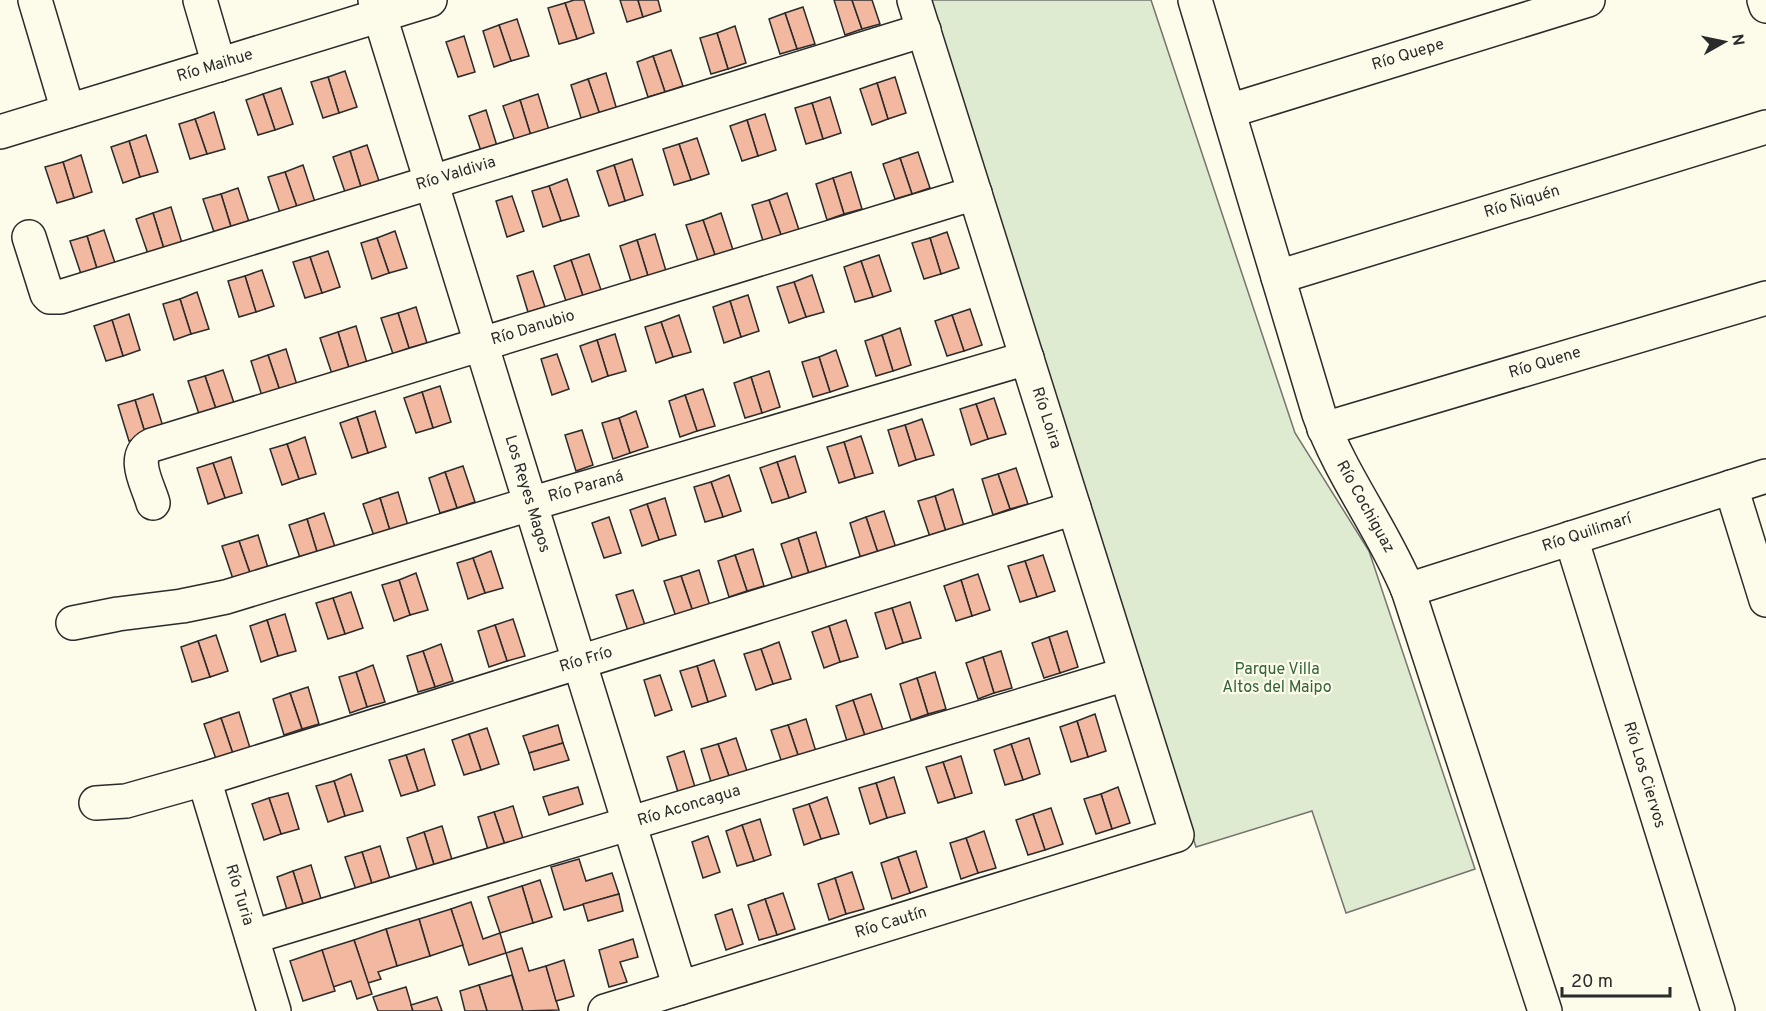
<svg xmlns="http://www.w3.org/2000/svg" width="1766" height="1011" viewBox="0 0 1766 1011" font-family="Overpass,sans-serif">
<rect width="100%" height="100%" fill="#fdfbea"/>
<polygon fill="#deebd1" stroke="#74746e" stroke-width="1.5" points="926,0 1151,0 1295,433 1369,551 1475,869 1346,913 1312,811 1196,847"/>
<g fill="#f2b8a0" stroke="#2b2b2b" stroke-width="1.5">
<polygon points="574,0 584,0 594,33 577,39 565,3"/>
<polygon points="620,0 638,0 643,17 627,22"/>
<polygon points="638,0 658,0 661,11 643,17"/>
<polygon points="834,0 852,0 862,29 845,35"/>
<polygon points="852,0 872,0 880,24 862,29"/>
<polygon points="565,3 577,39 559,44 548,8"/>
<polygon points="803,7 815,44 797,49 785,13"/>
<polygon points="785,13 797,49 780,54 769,19"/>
<polygon points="517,19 529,56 511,61 499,25"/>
<polygon points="499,25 511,61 494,67 483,31"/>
<polygon points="735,26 746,63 728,69 717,33"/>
<polygon points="717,33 728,69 711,74 700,38"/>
<polygon points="464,36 475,72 458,77 446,42"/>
<polygon points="671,50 683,86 665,92 653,56"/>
<polygon points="653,56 665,92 648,97 637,62"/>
<polygon points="345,71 357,107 339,113 328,77"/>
<polygon points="606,73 617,110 600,115 588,79"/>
<polygon points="328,77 339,113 323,118 311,82"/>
<polygon points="895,77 906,113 888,119 877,83"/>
<polygon points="588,79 600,115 582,121 571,85"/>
<polygon points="877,83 888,119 872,125 860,89"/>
<polygon points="281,88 293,124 275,130 263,94"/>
<polygon points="263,94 275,130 258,135 246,100"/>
<polygon points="538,94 549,130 531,136 520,100"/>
<polygon points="830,97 841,133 823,139 812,103"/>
<polygon points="520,100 531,136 515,141 503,106"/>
<polygon points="812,103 823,139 806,144 795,108"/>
<polygon points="486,110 497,146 481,151 469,116"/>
<polygon points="214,112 225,149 207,154 195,119"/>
<polygon points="765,114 776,150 758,156 747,120"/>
<polygon points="195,119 207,154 190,159 179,124"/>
<polygon points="747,120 758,156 742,161 730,126"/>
<polygon points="146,135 158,172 140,177 129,141"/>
<polygon points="697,138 709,174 691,180 679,144"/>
<polygon points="129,141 140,177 123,183 111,147"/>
<polygon points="679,144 691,180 674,185 663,149"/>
<polygon points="367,145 379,181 361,187 350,151"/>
<polygon points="350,151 361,187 345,192 333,157"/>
<polygon points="918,152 930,188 912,194 900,158"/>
<polygon points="81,155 92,192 74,198 63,162"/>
<polygon points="900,158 912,194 895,199 883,164"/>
<polygon points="632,159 643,195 625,201 614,165"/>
<polygon points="63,162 74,198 57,203 45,167"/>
<polygon points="303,165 315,202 297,207 285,172"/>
<polygon points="614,165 625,201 609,206 597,171"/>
<polygon points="285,172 297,207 280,213 268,177"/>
<polygon points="851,172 862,209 844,214 833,178"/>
<polygon points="833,178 844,214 827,220 816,184"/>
<polygon points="567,179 579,216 561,221 549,186"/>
<polygon points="549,186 561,221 543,227 532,191"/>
<polygon points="238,188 250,225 232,230 221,194"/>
<polygon points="787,193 799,230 781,235 769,200"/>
<polygon points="221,194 232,230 215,235 203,199"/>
<polygon points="512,196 524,231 507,237 496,201"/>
<polygon points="769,200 781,235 763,241 752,205"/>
<polygon points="171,207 182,243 164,249 153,213"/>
<polygon points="153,213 164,249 148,254 136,219"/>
<polygon points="721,213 733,250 715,255 703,220"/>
<polygon points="703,220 715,255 698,261 686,225"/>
<polygon points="104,230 116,266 98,272 87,236"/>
<polygon points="395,231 407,268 389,273 377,238"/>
<polygon points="947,232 959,268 941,274 930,238"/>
<polygon points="655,234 666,271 648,276 637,240"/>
<polygon points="87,236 98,272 82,277 70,241"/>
<polygon points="377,238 389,273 372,279 361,243"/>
<polygon points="930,238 941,274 924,279 912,243"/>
<polygon points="637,240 648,276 631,281 620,246"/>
<polygon points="328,251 340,287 322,293 310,257"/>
<polygon points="589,254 601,290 583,296 571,260"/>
<polygon points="879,255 891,291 873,297 861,261"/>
<polygon points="310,257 322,293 305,298 293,262"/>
<polygon points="571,260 583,296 566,301 554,266"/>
<polygon points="861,261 873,297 855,302 844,267"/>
<polygon points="262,270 274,306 256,312 245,276"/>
<polygon points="533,271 545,307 528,312 517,276"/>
<polygon points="812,275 824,312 806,317 794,282"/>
<polygon points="245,276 256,312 239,317 228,281"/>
<polygon points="794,282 806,317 789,323 777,287"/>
<polygon points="197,292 209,329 191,334 180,299"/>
<polygon points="748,295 759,331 741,337 730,301"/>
<polygon points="180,299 191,334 174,340 163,304"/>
<polygon points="730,301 741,337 724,343 713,307"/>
<polygon points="416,307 427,343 409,348 398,313"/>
<polygon points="970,309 982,345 964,351 952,315"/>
<polygon points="398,313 409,348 393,354 381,318"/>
<polygon points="129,314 140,350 123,356 112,320"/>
<polygon points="679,315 691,352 673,357 661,322"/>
<polygon points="952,315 964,351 947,356 935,321"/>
<polygon points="112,320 123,356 106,361 94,326"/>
<polygon points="661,322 673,357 656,363 645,327"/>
<polygon points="356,326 367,363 349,368 338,332"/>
<polygon points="900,328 911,365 893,371 882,335"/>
<polygon points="338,332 349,368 332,374 320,338"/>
<polygon points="615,334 626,371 608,376 597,340"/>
<polygon points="882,335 893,371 876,376 865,341"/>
<polygon points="597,340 608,376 592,382 580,346"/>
<polygon points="286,349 297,385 280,391 268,355"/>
<polygon points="836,350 848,386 830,392 819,357"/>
<polygon points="557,354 569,389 552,395 541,359"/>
<polygon points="268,355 280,391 262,396 251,361"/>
<polygon points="819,357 830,392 813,397 802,362"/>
<polygon points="223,370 235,406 217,412 205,376"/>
<polygon points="769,371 780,407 762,413 751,377"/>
<polygon points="205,376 217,412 200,417 188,381"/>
<polygon points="751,377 762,413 745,418 734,383"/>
<polygon points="440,386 451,422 433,428 422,392"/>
<polygon points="703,389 715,426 697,431 685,395"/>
<polygon points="422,392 433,428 416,433 404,398"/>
<polygon points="153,394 164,430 146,436 135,400"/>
<polygon points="685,395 697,431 680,437 669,401"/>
<polygon points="994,398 1006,434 988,439 976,404"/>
<polygon points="135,400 146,436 129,441 118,405"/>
<polygon points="976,404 988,439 971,445 960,409"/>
<polygon points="375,411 386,447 368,453 357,417"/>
<polygon points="636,411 648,447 630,453 619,418"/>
<polygon points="357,417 368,453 352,458 340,423"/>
<polygon points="619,418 630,453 613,459 602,423"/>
<polygon points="922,419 934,455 916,460 905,425"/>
<polygon points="905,425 916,460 899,466 888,430"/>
<polygon points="582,430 593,465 576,471 565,435"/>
<polygon points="861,436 873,473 855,478 844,442"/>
<polygon points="305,437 316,474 299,479 287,444"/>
<polygon points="844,442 855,478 839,483 827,447"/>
<polygon points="287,444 299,479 282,485 270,449"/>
<polygon points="795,456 806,492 789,498 777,462"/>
<polygon points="231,457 242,493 225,498 213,463"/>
<polygon points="777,462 789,498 772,503 760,468"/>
<polygon points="213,463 225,498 208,504 197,468"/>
<polygon points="463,466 475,502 457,508 445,472"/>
<polygon points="1016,468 1028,504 1010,509 998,474"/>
<polygon points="445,472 457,508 440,513 429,478"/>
<polygon points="998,474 1010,509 993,515 982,479"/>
<polygon points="729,475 741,511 723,517 711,482"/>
<polygon points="711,482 723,517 705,522 694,487"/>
<polygon points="953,489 964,526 946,532 935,496"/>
<polygon points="398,492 409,529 391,534 380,498"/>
<polygon points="935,496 946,532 930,537 918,501"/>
<polygon points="380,498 391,534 375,539 363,504"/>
<polygon points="665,498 676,535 659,540 647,504"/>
<polygon points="647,504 659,540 642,546 630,510"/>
<polygon points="884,511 896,548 878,553 866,517"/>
<polygon points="324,513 336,550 318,555 307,519"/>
<polygon points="609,517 621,553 604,558 592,523"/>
<polygon points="866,517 878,553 861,559 850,523"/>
<polygon points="307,519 318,555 301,561 289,525"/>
<polygon points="816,532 827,569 809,574 798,538"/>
<polygon points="258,535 269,571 251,576 239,541"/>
<polygon points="798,538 809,574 793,580 781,544"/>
<polygon points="239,541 251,576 234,582 222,546"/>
<polygon points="753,549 764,586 747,591 735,555"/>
<polygon points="491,551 503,588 485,593 473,558"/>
<polygon points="735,555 747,591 729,597 718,561"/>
<polygon points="1043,555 1055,591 1037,597 1025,561"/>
<polygon points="473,558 485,593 468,599 457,563"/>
<polygon points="1025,561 1037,597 1020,602 1008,566"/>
<polygon points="699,570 710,606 693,612 681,576"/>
<polygon points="416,573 428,610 410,615 399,580"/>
<polygon points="978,574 990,610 972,616 961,580"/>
<polygon points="681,576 693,612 676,617 664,581"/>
<polygon points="399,580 410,615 394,621 382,585"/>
<polygon points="961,580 972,616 956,621 944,586"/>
<polygon points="633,590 645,625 628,631 616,595"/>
<polygon points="351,592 363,628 345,634 333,598"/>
<polygon points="333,598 345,634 328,639 316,603"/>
<polygon points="910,602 921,638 903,643 892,608"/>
<polygon points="892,608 903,643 886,649 875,613"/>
<polygon points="285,614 296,651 278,656 267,620"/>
<polygon points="513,619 525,656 507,661 495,625"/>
<polygon points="267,620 278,656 261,662 250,626"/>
<polygon points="846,620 858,657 840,662 829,626"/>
<polygon points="495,625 507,661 489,667 478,631"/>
<polygon points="829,626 840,662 824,668 812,632"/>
<polygon points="1067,631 1078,667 1060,673 1049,637"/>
<polygon points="216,635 228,671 210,677 198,641"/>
<polygon points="1049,637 1060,673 1044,678 1032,643"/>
<polygon points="198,641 210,677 192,682 181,647"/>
<polygon points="779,642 791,679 773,684 761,649"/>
<polygon points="441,644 453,681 435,687 423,651"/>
<polygon points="761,649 773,684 756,690 744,654"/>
<polygon points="423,651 435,687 418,692 407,656"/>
<polygon points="1001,651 1012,688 994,693 983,657"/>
<polygon points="983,657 994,693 978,699 966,663"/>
<polygon points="714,660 726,696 708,702 697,666"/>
<polygon points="373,665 385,702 367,707 356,672"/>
<polygon points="697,666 708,702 692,707 680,671"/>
<polygon points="356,672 367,707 350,713 339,677"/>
<polygon points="935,672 946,709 928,714 917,678"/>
<polygon points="660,675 672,710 655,716 644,680"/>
<polygon points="917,678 928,714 911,720 900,684"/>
<polygon points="308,687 319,724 302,729 290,693"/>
<polygon points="290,693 302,729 284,735 273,699"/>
<polygon points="871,694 883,730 865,736 853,700"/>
<polygon points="853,700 865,736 847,741 836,706"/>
<polygon points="239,712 250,748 233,754 221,718"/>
<polygon points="1095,714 1106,751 1088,757 1077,721"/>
<polygon points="221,718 233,754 216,759 204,724"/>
<polygon points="806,719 817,755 800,761 788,725"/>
<polygon points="1077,721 1088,757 1071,762 1060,727"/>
<polygon points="558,725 563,743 529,753 523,736"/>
<polygon points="788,725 800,761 783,766 771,730"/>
<polygon points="487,728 499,764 481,770 469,734"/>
<polygon points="469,734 481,770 464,775 452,740"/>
<polygon points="736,738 748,774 730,779 718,744"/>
<polygon points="1029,738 1040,774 1023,780 1011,744"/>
<polygon points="563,743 569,760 534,770 529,753"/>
<polygon points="718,744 730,779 712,785 701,749"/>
<polygon points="1011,744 1023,780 1005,785 994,750"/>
<polygon points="424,749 435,785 418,791 406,755"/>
<polygon points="684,751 695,787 678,792 667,757"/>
<polygon points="406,755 418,791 401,796 389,760"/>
<polygon points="961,756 972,793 955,798 943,762"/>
<polygon points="943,762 955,798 938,803 926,767"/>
<polygon points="351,774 363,811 345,816 334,781"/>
<polygon points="894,777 905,813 887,818 876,783"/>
<polygon points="334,781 345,816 328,822 316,786"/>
<polygon points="876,783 887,818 870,824 859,788"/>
<polygon points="578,787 583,804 549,815 543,797"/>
<polygon points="1118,787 1130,823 1112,829 1101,794"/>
<polygon points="288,793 299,829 281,834 269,798"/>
<polygon points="1101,794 1112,829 1096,834 1084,799"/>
<polygon points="827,797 839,834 821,839 809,804"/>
<polygon points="269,798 281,834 264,840 252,804"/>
<polygon points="809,804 821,839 804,845 793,809"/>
<polygon points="513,806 524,842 506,848 494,812"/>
<polygon points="1051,808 1063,844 1045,850 1033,814"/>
<polygon points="494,812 506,848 489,853 478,817"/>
<polygon points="1033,814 1045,850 1028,855 1016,820"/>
<polygon points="760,819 771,855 754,861 742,825"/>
<polygon points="742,825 754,861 737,866 726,831"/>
<polygon points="442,826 453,863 435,868 424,832"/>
<polygon points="984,831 996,868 978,873 966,838"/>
<polygon points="424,832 435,868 418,873 407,838"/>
<polygon points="708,836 720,872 703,878 692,842"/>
<polygon points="966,838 978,873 961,879 950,843"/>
<polygon points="380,846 391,882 373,887 362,852"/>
<polygon points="916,851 927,887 910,893 898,857"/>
<polygon points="362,852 373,887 357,893 345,857"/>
<polygon points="898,857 910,893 892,899 881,863"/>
<polygon points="579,859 586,881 612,873 619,894 564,910 551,867"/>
<polygon points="311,865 322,902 304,907 293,871"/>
<polygon points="293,871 304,907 288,913 277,877"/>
<polygon points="852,872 864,909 846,914 835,878"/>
<polygon points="835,878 846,914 829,920 818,884"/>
<polygon points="540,880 552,917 533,923 522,886"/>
<polygon points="522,886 533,923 500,933 488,897"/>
<polygon points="783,893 795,929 777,935 765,899"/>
<polygon points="619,894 623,911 588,921 583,904"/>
<polygon points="765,899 777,935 759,940 748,905"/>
<polygon points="471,902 483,939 500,933 506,953 469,965 451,909"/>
<polygon points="451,909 463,945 430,956 419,919"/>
<polygon points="732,909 743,944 726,950 715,915"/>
<polygon points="419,919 430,956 397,966 386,929"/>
<polygon points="386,929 397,966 378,972 381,979 368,983 354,940"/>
<polygon points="633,939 638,957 620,962 627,982 609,987 599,950"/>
<polygon points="354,940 372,994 357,999 351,981 333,987 322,950"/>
<polygon points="522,948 529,971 546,966 559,1010 523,1011 506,953"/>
<polygon points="322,950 335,991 303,1001 290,961"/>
<polygon points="564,960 574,996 556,1001 546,966"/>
<polygon points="512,975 523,1011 487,1011 479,985"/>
<polygon points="479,985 487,1011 465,1011 460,991"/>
<polygon points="406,987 413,1011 378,1011 373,997"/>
<polygon points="437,997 442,1011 413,1011 411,1005"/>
</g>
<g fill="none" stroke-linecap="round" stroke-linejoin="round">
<defs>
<g id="minor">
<polyline points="35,0 68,111"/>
<polyline points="200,0 219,65"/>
<polyline points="375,0 680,988"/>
<path d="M1195,0l124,414c22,62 64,115 89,176l137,421"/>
<polyline points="1229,111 1588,0"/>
<polyline points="0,132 430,0"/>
<polyline points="29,237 47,294 50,297 60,297 924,30"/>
<polyline points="1278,277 1766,127"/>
<polyline points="1324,429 1766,298"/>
<polyline points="1731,487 1766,600"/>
<path d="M153,503c-5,-18 -23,-47 -1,-58l823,-252"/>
<polyline points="1571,538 1718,1011"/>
<polyline points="1408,590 1766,476"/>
<polyline points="73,623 118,614 182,606 226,597 530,504 1027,358"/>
<polyline points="204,779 274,1011"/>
<polyline points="96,803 126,801 204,779 1074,508"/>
<polyline points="252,937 1126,674"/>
<polyline points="605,1011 1177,835 914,0"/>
</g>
<polyline id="tertiary" points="1764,0 1766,6"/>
</defs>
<use href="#minor" stroke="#2b2b2b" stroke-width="36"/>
<use href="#tertiary" stroke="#2b2b2b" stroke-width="36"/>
<use href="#minor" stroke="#fdfbea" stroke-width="33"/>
<use href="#tertiary" stroke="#fdfbea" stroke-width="33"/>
</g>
<g text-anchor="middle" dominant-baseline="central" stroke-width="4.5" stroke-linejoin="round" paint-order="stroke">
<g font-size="16" fill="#2b2b2b" stroke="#fdfbea">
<text transform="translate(1408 55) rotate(-17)">Río Quepe</text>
<text transform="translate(215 66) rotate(-17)">Río Maihue</text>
<text transform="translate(456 174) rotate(-17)">Río Valdivia</text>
<text transform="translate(1522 202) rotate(-17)">Río Ñiquén</text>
<text transform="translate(533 328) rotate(-17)">Río Danubio</text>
<text transform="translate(1545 363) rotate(-17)">Río Quene</text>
<text transform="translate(1046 418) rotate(72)">Río Loira</text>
<text transform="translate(586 487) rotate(-16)">Río Paraná</text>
<text transform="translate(527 494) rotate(73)">Los Reyes Magos</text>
<text transform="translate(1365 507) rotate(61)">Río Cochiguaz</text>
<text transform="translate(1587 533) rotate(-18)">Río Quilimarí</text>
<text transform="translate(586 660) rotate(-17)">Río Frío</text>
<text transform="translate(1644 775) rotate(73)">Río Los Ciervos</text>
<text transform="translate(689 806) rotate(-17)">Río Aconcagua</text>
<text transform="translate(239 895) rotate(73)">Río Turia</text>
<text transform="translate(891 923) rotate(-17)">Río Cautín</text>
</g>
<g font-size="16" fill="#34623c" stroke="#fdfbea">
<text x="1277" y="670">Parque Villa<tspan x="1277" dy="18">Altos del Maipo</tspan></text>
</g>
</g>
<g transform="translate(1724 42) rotate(81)" stroke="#fdfbea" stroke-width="4.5" paint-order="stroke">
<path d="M0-4.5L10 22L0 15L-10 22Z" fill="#2b2b2b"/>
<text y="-9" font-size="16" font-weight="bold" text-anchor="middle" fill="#2b2b2b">N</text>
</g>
<path d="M1562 987v9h108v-9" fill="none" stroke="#2b2b2b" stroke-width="3"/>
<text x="1571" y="987" font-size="18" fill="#2b2b2b" stroke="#fdfbea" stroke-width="4.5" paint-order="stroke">20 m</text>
</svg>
